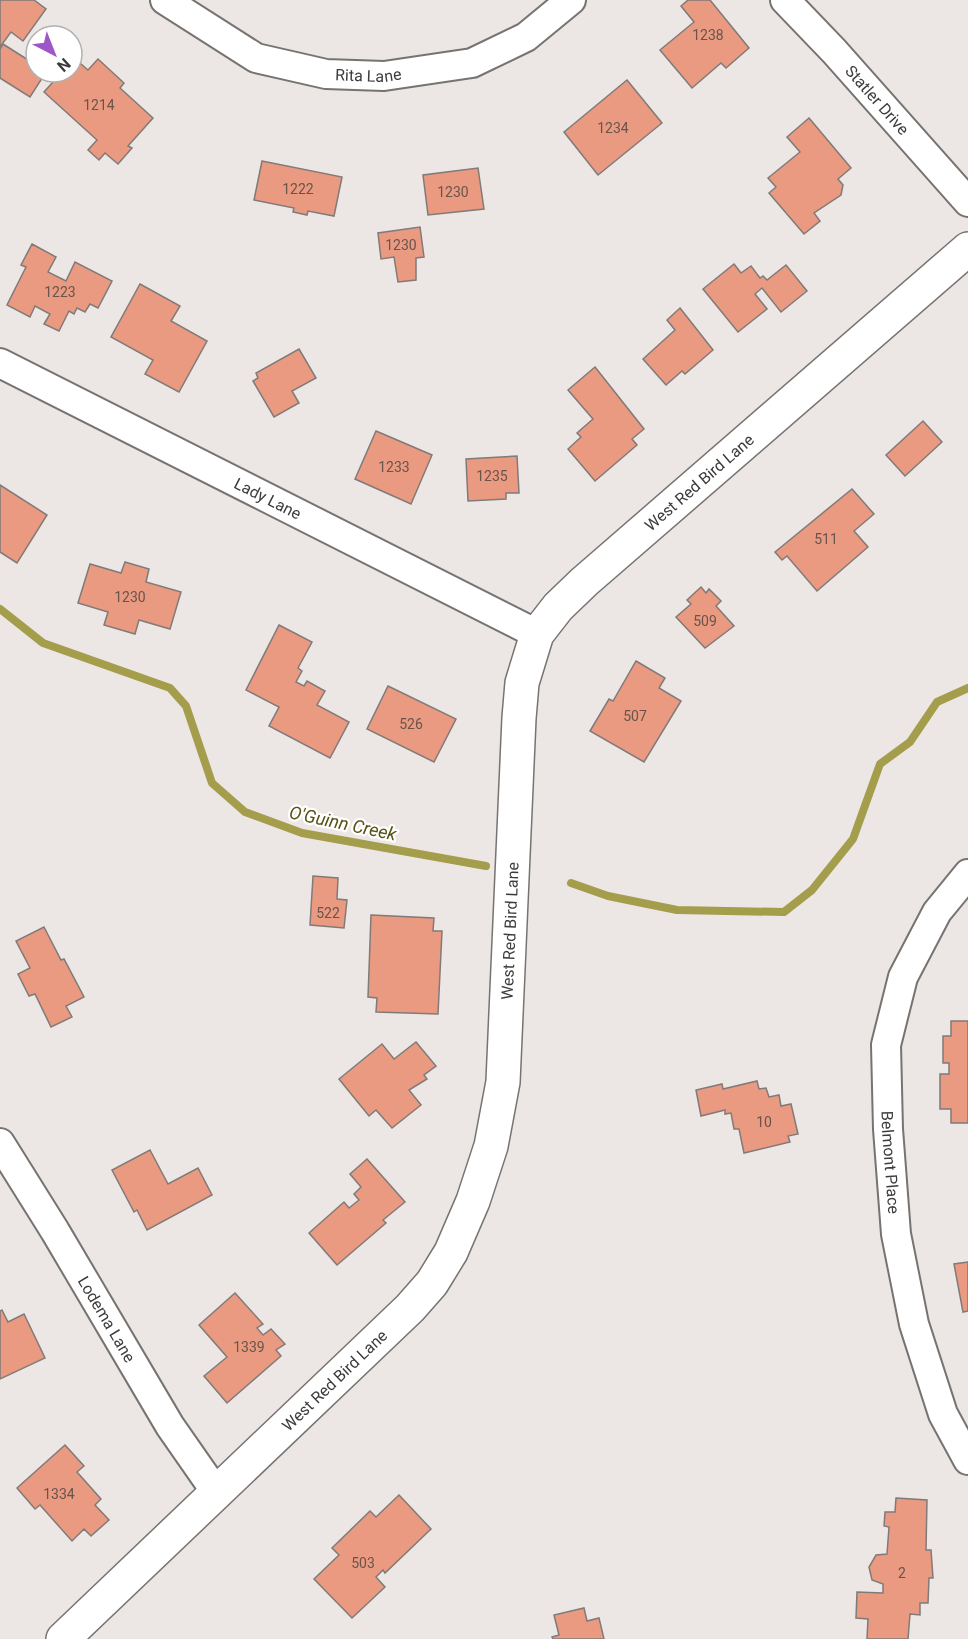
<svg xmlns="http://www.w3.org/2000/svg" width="968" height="1639" viewBox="0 0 968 1639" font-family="Roboto,sans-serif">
<rect width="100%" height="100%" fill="#ece7e4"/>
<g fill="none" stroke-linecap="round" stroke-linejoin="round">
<g stroke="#a39d4c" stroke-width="8">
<polyline points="0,609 43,643 170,688 186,706 212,783 245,812 302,833 486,866"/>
<polyline points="571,883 608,896 677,910 784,912 812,890 853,839 880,764 910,742 937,702 968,688"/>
</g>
</g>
<g fill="#ea9a80" stroke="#807a79" stroke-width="1.5">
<polygon points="0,0 34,0 46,9 23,41 11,32 0,47"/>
<polygon points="688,0 710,0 749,48 726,68 721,63 692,88 660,50 694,22 681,6"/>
<polygon points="3,44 36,65 36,72 46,72 30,97 0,78 0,49"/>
<polygon points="74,58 88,70 98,59 124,83 120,88 153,118 128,146 132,148 118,164 105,153 99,160 88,150 97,140 44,92 62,72 72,72 72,61"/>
<polygon points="627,80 662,123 598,175 564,132"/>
<polygon points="809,118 851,168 838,179 843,185 841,195 814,213 820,221 804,234 769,193 776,187 768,178 800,152 787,137"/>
<polygon points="262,161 342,177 334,216 308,211 307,215 293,212 294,208 254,200"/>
<polygon points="478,168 484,209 428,215 423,175"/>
<polygon points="420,227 424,257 416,258 416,280 398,282 394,257 381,259 378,233"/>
<polygon points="32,244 56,257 48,272 66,281 75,262 112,281 98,308 90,304 85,312 77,308 74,314 69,311 59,331 44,324 50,314 35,306 30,317 7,305 26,267 21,265"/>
<polygon points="734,264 741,273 751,266 760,278 763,276 767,280 786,265 807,291 781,312 762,288 755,294 767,309 738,332 703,289"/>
<polygon points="140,284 180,306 171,321 207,341 179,392 145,374 153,360 111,337"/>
<polygon points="680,308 713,350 685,374 682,371 666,385 643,359 675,330 667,320"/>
<polygon points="299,349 316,378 292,391 299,403 274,417 253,381 258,378 256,373"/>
<polygon points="595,367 644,429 632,439 637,445 595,481 568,449 581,437 577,433 593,419 568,390"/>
<polygon points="923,421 942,442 905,476 886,455"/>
<polygon points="376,431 432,455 411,504 355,479"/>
<polygon points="517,456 519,493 506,493 506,499 468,501 466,459"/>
<polygon points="0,485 47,515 17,563 0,552"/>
<polygon points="852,489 874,514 854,531 868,547 817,591 787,556 782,560 775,552"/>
<polygon points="125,562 149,569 146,582 181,592 170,629 139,620 135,634 104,625 108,612 78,603 90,564 121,573"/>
<polygon points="701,587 706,593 709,589 721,601 716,606 734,626 705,648 676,617 691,604 687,600"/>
<polygon points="279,625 312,642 298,668 302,671 296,682 304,686 307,681 325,691 317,705 349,722 330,758 269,726 279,707 246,690"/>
<polygon points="636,661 665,678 659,688 681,701 644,762 590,731 609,699 613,701"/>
<polygon points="388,686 456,719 434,762 367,729"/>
<polygon points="313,876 338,878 337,899 347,900 344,928 310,925"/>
<polygon points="371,915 434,918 433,931 442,931 438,1014 376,1012 377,998 368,997"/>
<polygon points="44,927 61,960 64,959 84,997 66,1006 72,1017 51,1027 35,994 29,996 18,974 30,968 16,941"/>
<polygon points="951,1021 968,1021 968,1123 951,1123 951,1109 940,1109 940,1074 949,1074 949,1063 943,1063 943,1036 951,1036"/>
<polygon points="416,1042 436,1066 424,1075 427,1079 409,1090 421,1105 392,1128 376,1110 369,1116 339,1079 382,1044 394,1059"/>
<polygon points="757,1081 759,1089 766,1088 769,1097 779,1095 781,1106 791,1104 798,1134 788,1136 790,1142 744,1153 739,1129 734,1129 731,1113 725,1114 725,1110 701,1116 696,1090 722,1084 723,1089"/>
<polygon points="150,1150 168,1184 198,1168 212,1195 147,1230 137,1210 134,1212 112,1170"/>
<polygon points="367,1159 405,1202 383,1220 386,1223 337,1265 309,1233 344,1202 349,1208 359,1200 354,1194 361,1187 350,1174"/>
<polygon points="968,1262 968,1311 963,1312 954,1264"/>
<polygon points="235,1293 263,1324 257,1328 263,1335 271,1329 285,1344 276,1350 281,1356 227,1403 204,1376 227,1357 199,1325"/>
<polygon points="2,1310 8,1322 24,1314 45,1358 0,1379 0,1311"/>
<polygon points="65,1445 84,1466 77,1472 101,1499 95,1505 109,1520 91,1536 84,1529 72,1541 40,1505 35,1509 17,1488"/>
<polygon points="399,1495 431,1529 385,1573 383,1570 376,1577 385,1587 352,1618 314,1579 339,1555 332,1548 370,1511 376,1517"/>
<polygon points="896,1498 927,1500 926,1550 931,1550 933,1578 929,1578 928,1603 920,1603 920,1615 910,1614 908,1639 867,1639 868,1619 856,1618 857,1592 883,1593 883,1584 872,1580 869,1567 876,1555 887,1554 889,1527 884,1526 885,1512 895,1512"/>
<polygon points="584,1608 587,1621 599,1618 604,1639 553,1639 552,1637 559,1635 554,1615"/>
</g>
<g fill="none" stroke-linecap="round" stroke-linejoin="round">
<defs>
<g id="minor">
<path id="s1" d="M165,0l91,58 70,16 58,2 88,-13 54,-26 45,-37"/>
<path id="s2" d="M785,0l49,51 134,151"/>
<path id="s3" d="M0,363l537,271"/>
<path id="s4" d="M968,874l-31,38 -34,65 -17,68 2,84 8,105 18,90 29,90 25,46"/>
<path id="s5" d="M0,1143l55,88 115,195 46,66"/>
</g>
<g id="tertiary">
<path id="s6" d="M63,1639l347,-331 22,-25 19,-31 22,-51 18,-55 12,-64 16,-364 3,-35 15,-49 21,-27 26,-25 384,-333"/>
</g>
</defs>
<use href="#minor" stroke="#777370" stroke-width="32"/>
<use href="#tertiary" stroke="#777370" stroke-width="36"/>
<use href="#minor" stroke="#fff" stroke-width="28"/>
<use href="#tertiary" stroke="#fff" stroke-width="33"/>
</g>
<g text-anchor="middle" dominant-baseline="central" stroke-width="4.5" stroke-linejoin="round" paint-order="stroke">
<g font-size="14" fill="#69544c">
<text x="708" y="35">1238</text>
<text x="99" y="105">1214</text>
<text x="613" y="128">1234</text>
<text x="298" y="189">1222</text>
<text x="453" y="192">1230</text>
<text x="401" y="245">1230</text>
<text x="60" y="292">1223</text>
<text x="394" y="467">1233</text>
<text x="492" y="476">1235</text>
<text x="826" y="539">511</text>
<text x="130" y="597">1230</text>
<text x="705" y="621">509</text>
<text x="635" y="716">507</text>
<text x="411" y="724">526</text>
<text x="328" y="913">522</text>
<text x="764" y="1122">10</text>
<text x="249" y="1347">1339</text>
<text x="59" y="1494">1334</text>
<text x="363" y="1563">503</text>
<text x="902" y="1573">2</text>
</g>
<g font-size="16" fill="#3e3c3b" stroke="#fff">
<text stroke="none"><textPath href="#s1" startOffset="222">Rita Lane</textPath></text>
<text stroke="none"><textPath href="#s2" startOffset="136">Statler Drive</textPath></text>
<text stroke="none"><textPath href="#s6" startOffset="1401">West Red Bird Lane</textPath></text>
<text stroke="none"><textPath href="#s3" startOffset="300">Lady Lane</textPath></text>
<text stroke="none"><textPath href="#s6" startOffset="879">West Red Bird Lane</textPath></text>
<text stroke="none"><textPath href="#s4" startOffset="310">Belmont Place</textPath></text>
<text stroke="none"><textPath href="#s5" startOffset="206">Lodema Lane</textPath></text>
<text stroke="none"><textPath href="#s6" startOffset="375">West Red Bird Lane</textPath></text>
</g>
<g font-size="18" font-style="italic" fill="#575215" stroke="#fff">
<text transform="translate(343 823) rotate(12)">O'Guinn Creek</text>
</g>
</g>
<g transform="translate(54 54) rotate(138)"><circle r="28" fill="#ffffff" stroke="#b2b1b1" stroke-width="1.5"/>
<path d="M0-4.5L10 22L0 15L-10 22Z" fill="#9f56c9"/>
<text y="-9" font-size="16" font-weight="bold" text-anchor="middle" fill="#3e3c3b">N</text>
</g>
</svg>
